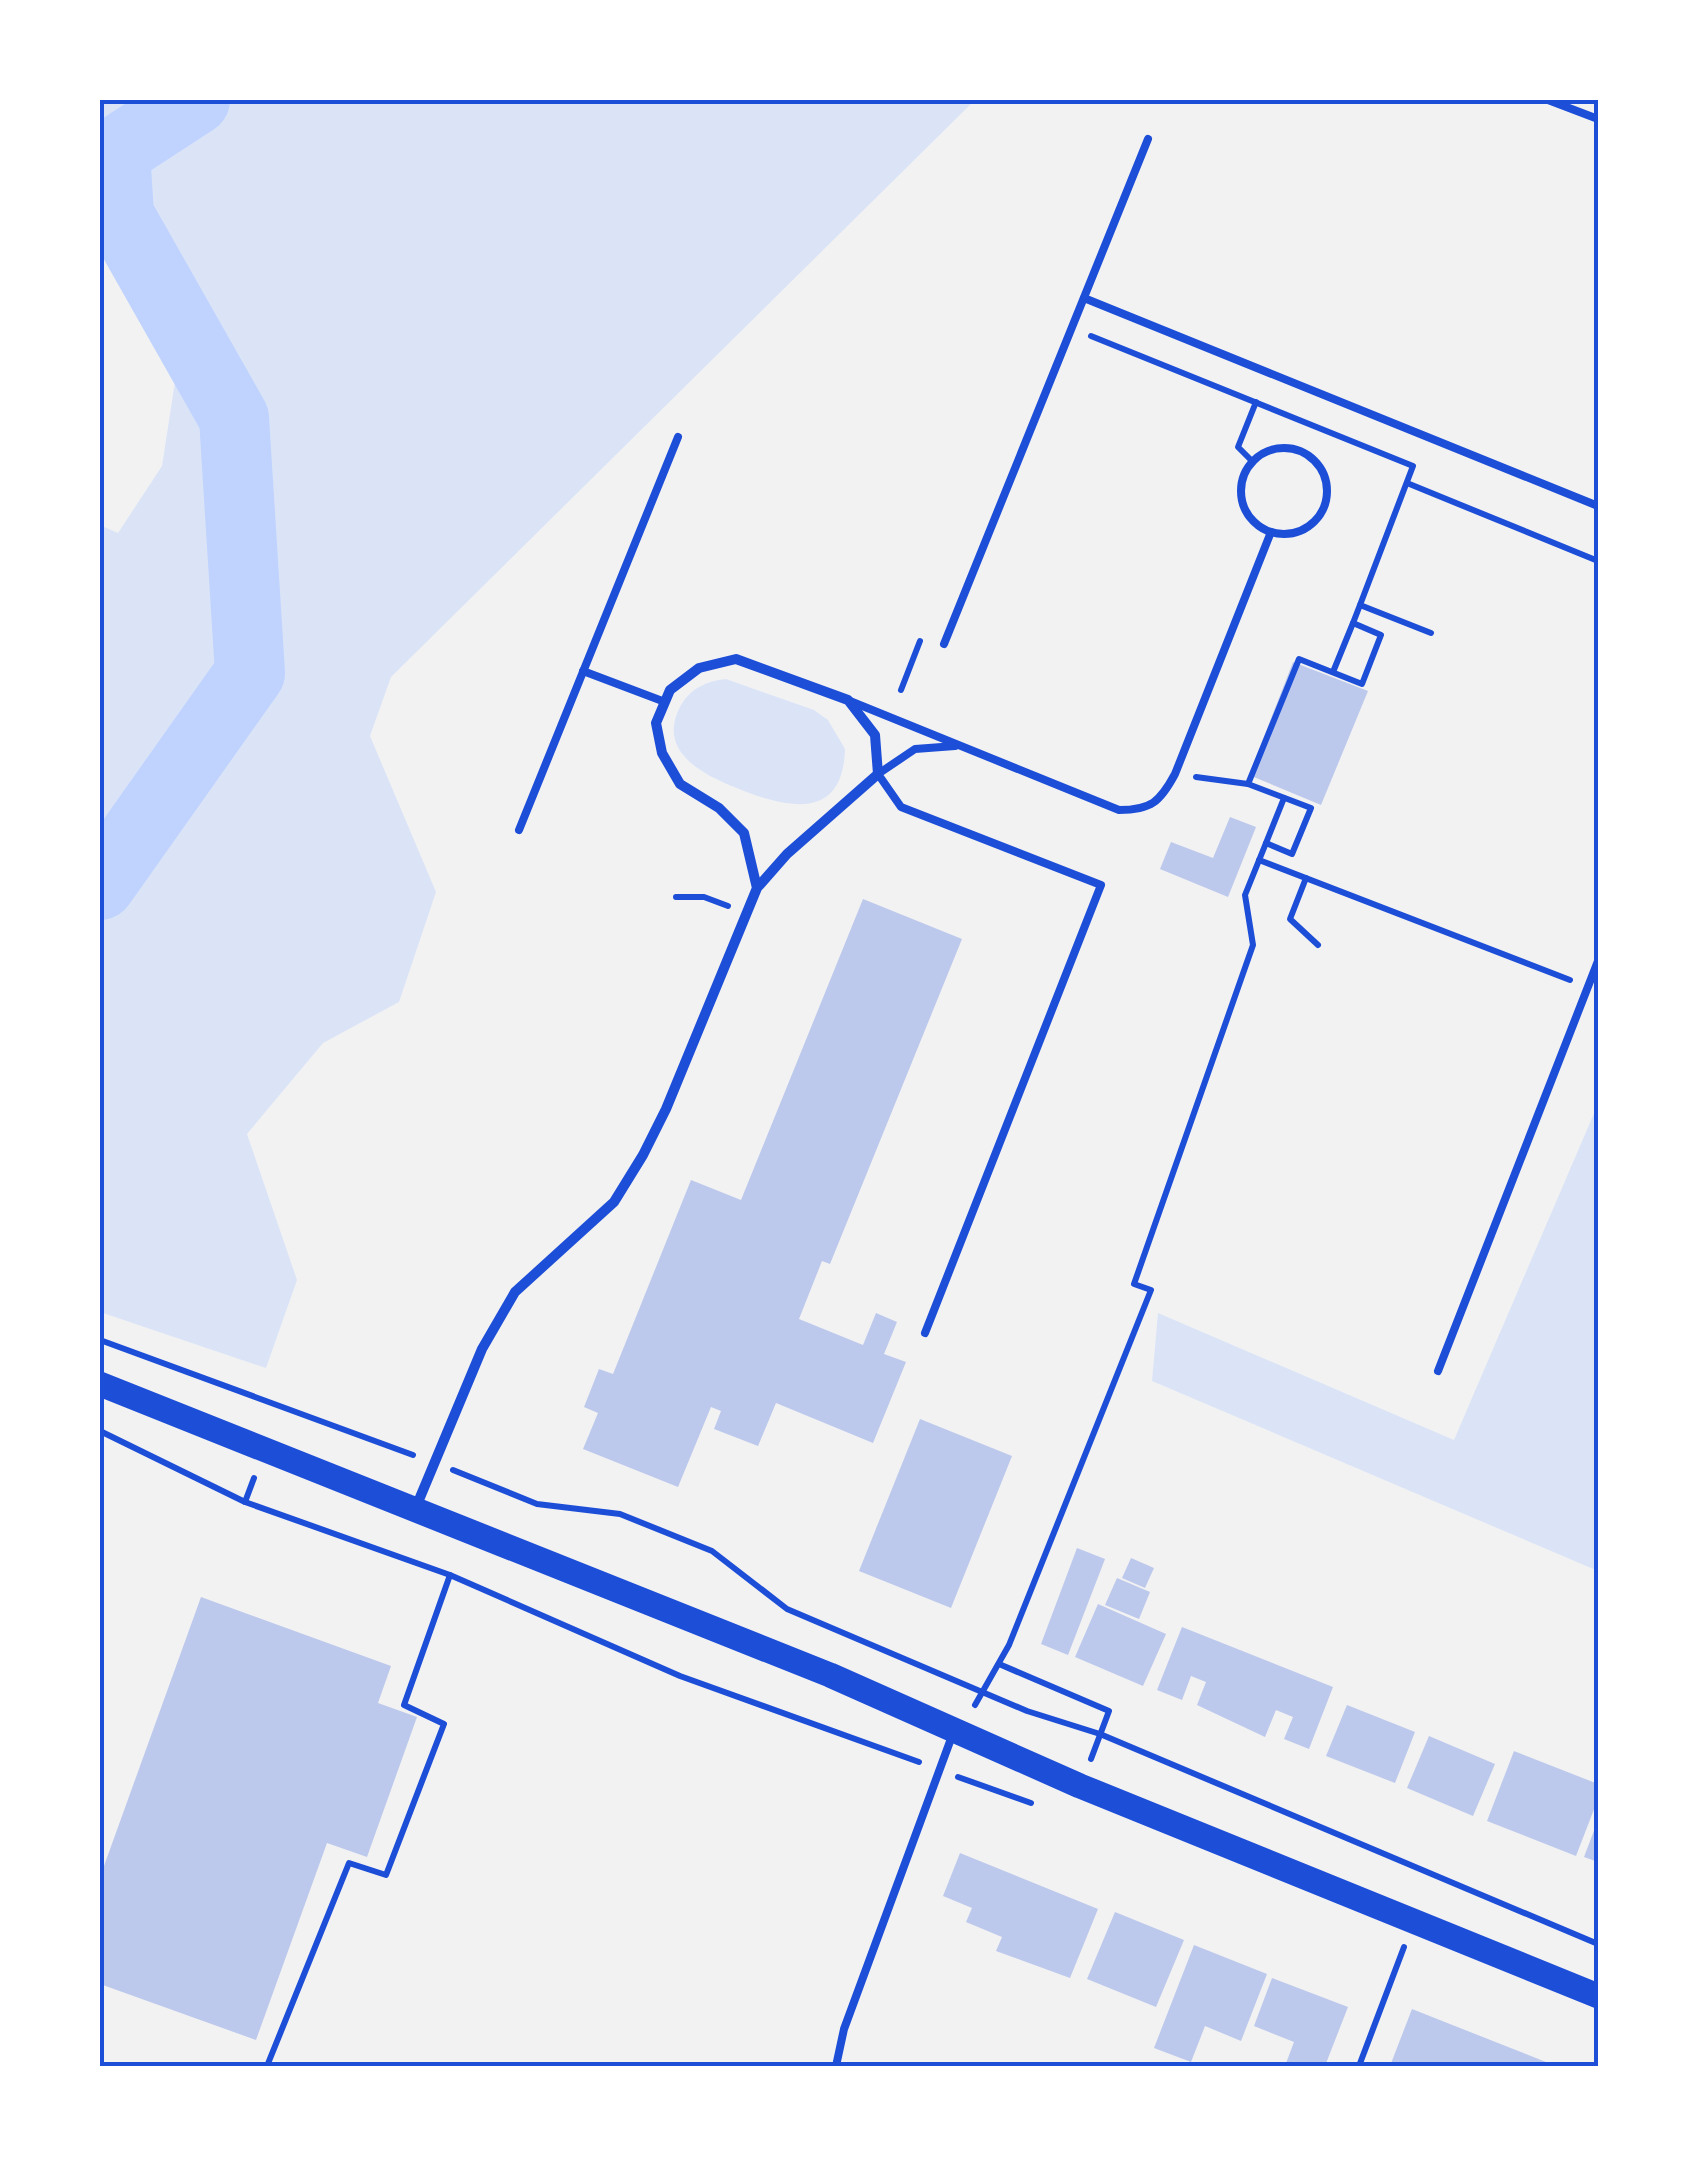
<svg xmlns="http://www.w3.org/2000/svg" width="1698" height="2166" viewBox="0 0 1698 2166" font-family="Jost,sans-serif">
<rect width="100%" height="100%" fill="#f2f2f2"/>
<g fill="#dbe4f7">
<polygon points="109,100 975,100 391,677 370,736 436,892 399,1002 323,1043 247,1134 297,1280 266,1368 100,1312 100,525 118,533 162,466 178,362 100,221 100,107"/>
<path d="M726,679l88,31 14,10 17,29c-2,70 -54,60 -101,42 -36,-14 -90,-37 -63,-86 10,-17 26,-24 45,-26z"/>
<polygon points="1598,1104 1598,1571 1152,1381 1158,1313 1454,1440"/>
</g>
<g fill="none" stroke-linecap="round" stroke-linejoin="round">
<polyline stroke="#bfd3fe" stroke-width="70" points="100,885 250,673 234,418 119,215 115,152 195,100"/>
</g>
<g fill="#bdc9ec">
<polygon points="1293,662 1368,691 1321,805 1249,775"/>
<polygon points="1230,817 1256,827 1228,897 1160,869 1171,842 1213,858"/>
<polygon points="863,899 962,939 830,1264 822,1261 799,1319 863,1345 876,1313 897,1322 884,1354 906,1362 873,1443 776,1403 758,1446 714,1429 721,1411 711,1407 678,1487 583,1449 598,1413 584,1407 599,1369 613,1374 691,1180 741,1200"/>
<polygon points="920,1419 1012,1456 951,1608 859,1571"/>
<polygon points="1077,1548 1105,1559 1068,1655 1041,1644"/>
<polygon points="1131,1558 1154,1568 1145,1588 1122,1578"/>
<polygon points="1117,1578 1150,1592 1139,1619 1105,1605"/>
<polygon points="201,1597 391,1666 378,1703 417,1717 367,1857 327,1843 256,2040 100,1984 100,1877"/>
<polygon points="1098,1604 1166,1634 1143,1686 1075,1657"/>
<polygon points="1182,1627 1333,1687 1309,1749 1284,1739 1293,1717 1276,1710 1265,1737 1197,1705 1206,1682 1191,1676 1182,1700 1157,1690"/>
<polygon points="1347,1705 1415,1732 1395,1783 1326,1756"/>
<polygon points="1429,1736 1495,1764 1473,1816 1407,1788"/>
<polygon points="1514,1751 1598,1784 1598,1799 1576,1856 1487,1821"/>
<polygon points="1598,1820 1598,1862 1584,1857"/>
<polygon points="960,1853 1098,1909 1070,1978 996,1951 1002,1937 966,1922 972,1908 943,1896"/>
<polygon points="1115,1912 1184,1940 1156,2007 1087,1979"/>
<polygon points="1194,1945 1267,1974 1241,2041 1205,2026 1191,2062 1154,2048"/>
<polygon points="1272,1978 1348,2007 1325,2066 1285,2066 1294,2042 1254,2026"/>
<polygon points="1412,2009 1556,2066 1390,2066"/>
</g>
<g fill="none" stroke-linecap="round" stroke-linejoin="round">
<g stroke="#1d4ed8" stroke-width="6">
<polyline points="1091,336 1413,466 1360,605 1431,633"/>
<polyline points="1252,461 1238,447 1256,402"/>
<polyline points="1407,483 1598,561"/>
<polyline points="1333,672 1353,623"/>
<polyline points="901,690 920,641"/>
<polyline points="1248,784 1299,659 1362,684 1381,635 1353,623 1360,605"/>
<polyline points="1266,843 1284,798"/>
<polyline points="1259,860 1570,980"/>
<polyline points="1306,878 1290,919 1318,945"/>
<polyline points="676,897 704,897 728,906"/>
<polyline points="100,1340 413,1455"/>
<polyline points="100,1431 245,1502 450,1575 680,1676 919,1762"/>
<polyline points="453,1470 537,1504 620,1514 712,1551 787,1609 1027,1711 1100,1734 1598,1944"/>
<polyline points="245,1502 254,1478"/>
<polyline points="999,1664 1109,1711 1091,1759"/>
<polyline points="975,1705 1009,1645 1151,1290 1134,1284 1253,945 1245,895 1266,843 1292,854 1311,808 1248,784 1196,777"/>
<polyline points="958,1777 1031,1803"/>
<polyline points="267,2066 349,1863 386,1875 444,1724 404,1705 450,1575"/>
<polyline points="1359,2066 1404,1947"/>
</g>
<g stroke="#1d4ed8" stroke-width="8">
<polyline points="1548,100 1598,119"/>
<polyline points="1084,298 1598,506"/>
<circle cx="1284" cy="491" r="43"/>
<polyline points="944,644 1148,139"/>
<polyline points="583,671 665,702"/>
<path d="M850,701l269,109c32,0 41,-8 56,-36l96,-242"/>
<polyline points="519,830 678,437"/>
<polyline points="925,1333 1101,885 901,807 878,774 915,749 955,746"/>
<polyline points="1438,1371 1598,961"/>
<polyline points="836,2066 844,2029 952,1736"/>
</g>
<polyline stroke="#1d4ed8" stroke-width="10" points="416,1507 482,1349 515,1292 614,1202 643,1155 666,1109 757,888 787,854 878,774 875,735 848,700 736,659 699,668 670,690 656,723 662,753 680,784 719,808 744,833 757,888"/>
<polyline stroke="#1d4ed8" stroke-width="25" points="100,1384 830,1675 1080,1786 1598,1996"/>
</g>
<rect width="1698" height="2166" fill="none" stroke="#ffffff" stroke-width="205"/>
<rect x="102" y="102" width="1494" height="1962" fill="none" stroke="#1d4ed8" stroke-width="4"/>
</svg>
